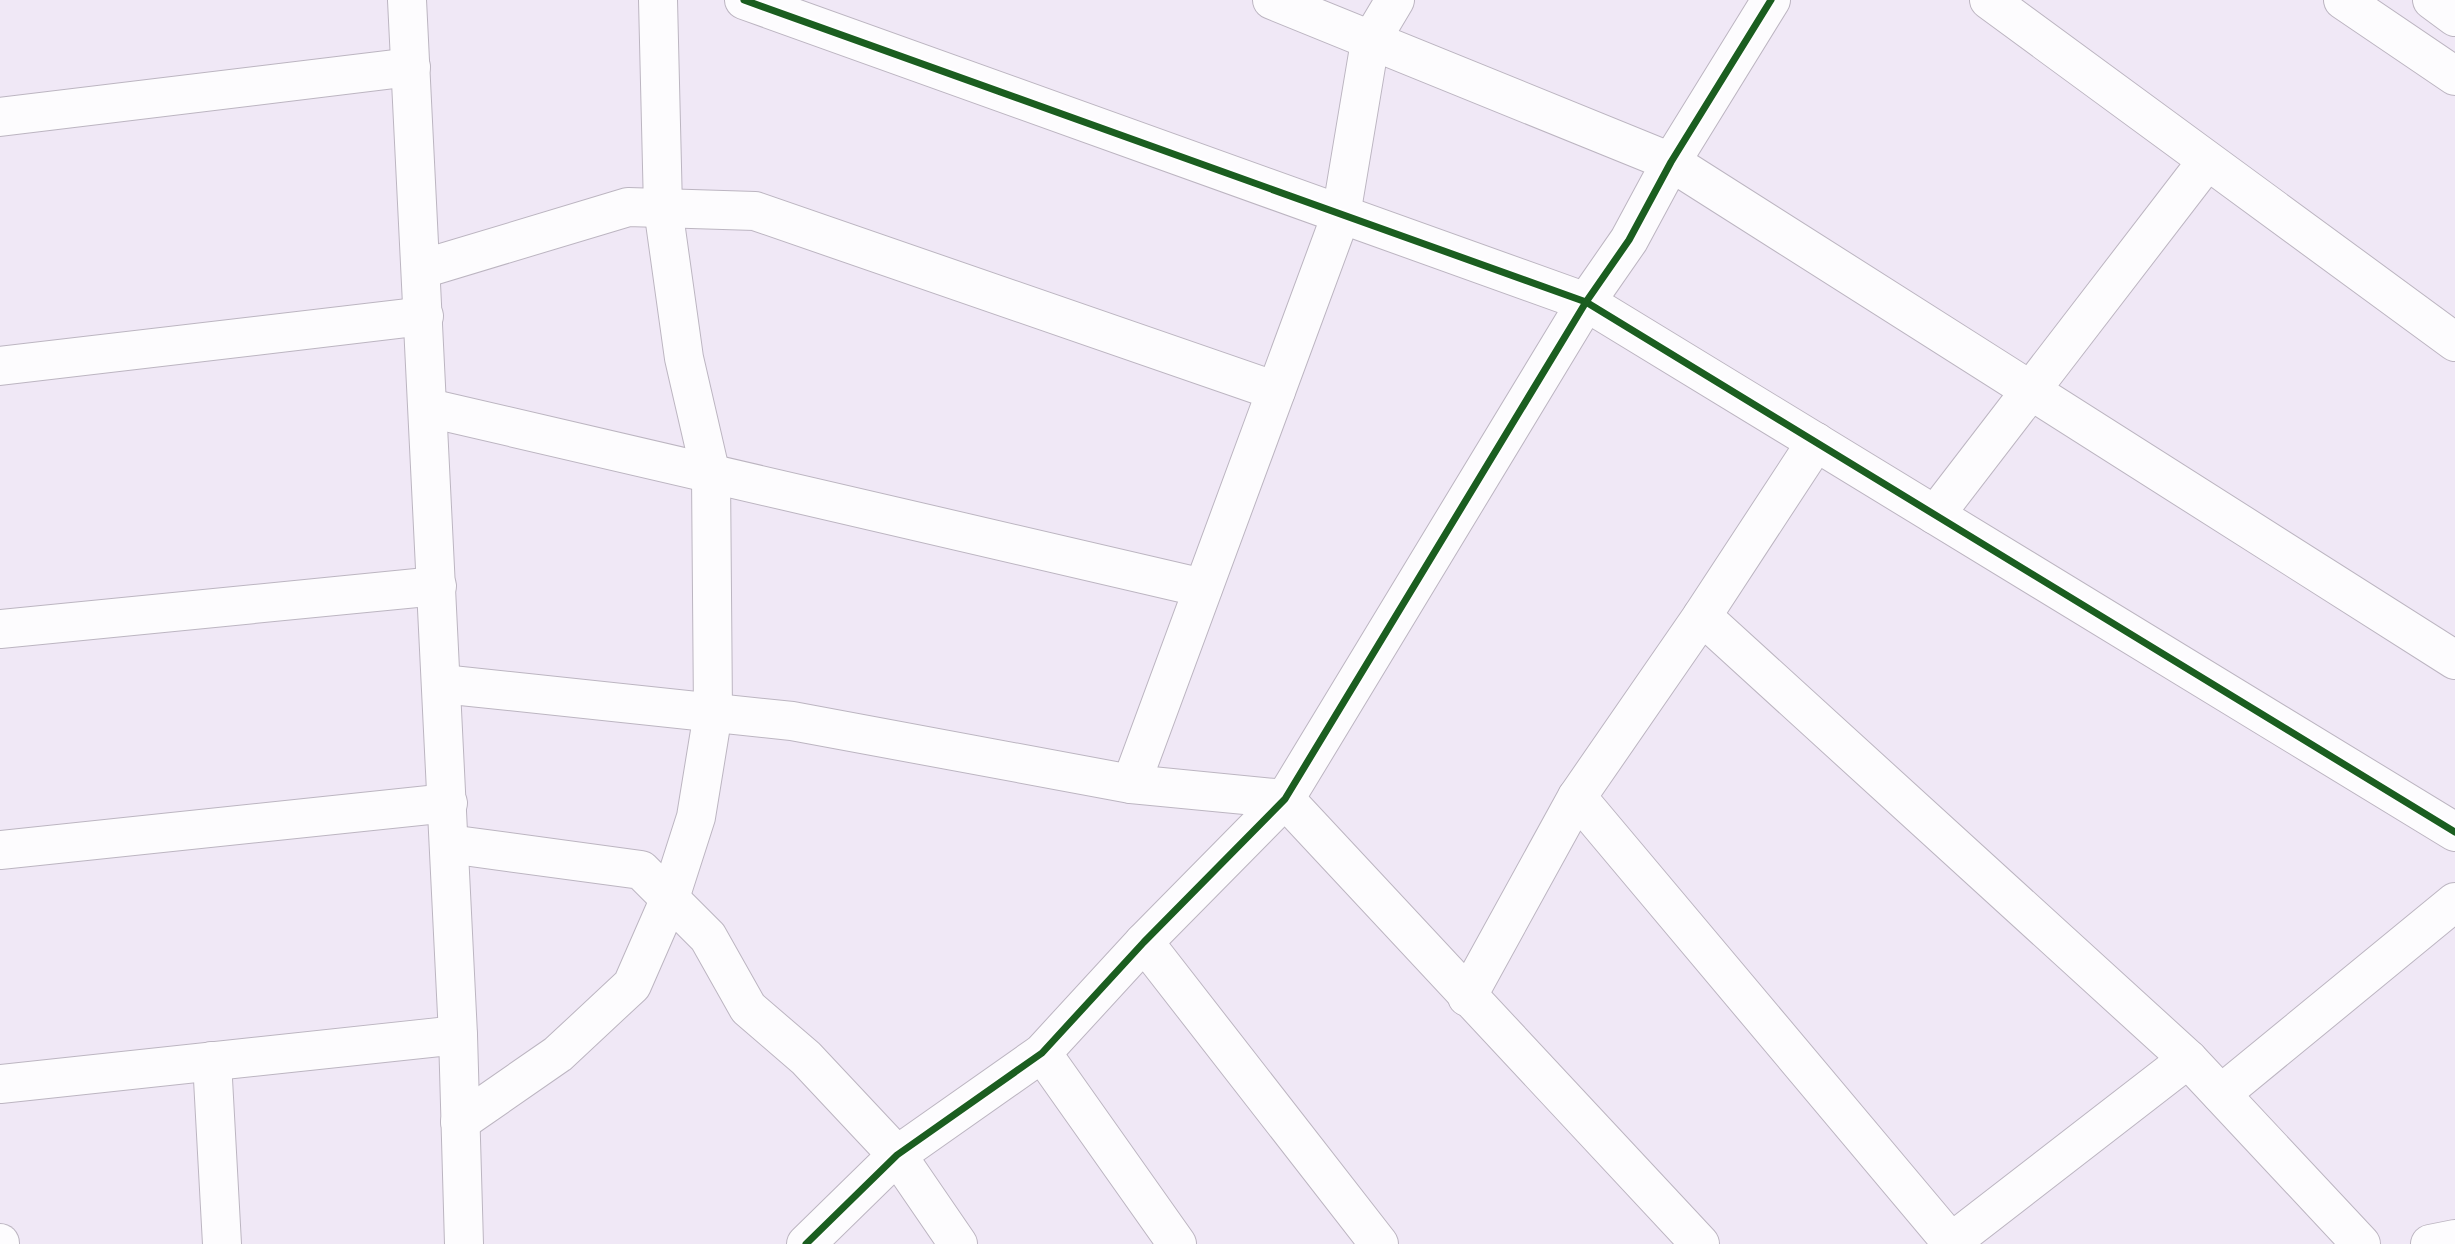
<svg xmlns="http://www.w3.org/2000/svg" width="2455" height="1244" viewBox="0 0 2455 1244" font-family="Arial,sans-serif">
<rect width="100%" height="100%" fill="#f0e8f6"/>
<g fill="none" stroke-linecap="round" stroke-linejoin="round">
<defs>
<g id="street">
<polyline points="407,0 458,1035 464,1244"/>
<polyline points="744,0 1586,302 2455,832"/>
<polyline points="1272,0 1671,162 2455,660"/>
<polyline points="1989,0 2455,342"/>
<polyline points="2343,0 2455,76"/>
<polyline points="2432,0 2455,17"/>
<polyline points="0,117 411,67"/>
<polyline points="422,269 628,207 755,211 1276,391"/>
<polyline points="0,366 424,316"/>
<polyline points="429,408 1203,588"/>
<polyline points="1935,515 2207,161"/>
<polyline points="1702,616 2188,1059 2361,1244"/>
<polyline points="0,629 437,586"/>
<polyline points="442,684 792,721 1131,784 1285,799 1700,1244"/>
<polyline points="1131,784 1341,215 1370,42 1395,0"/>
<polyline points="1577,797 1951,1242"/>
<polyline points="449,844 641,870 708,937 748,1008 806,1058 897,1155 958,1244"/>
<polyline points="0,850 448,803"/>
<polyline points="1144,942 1379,1244"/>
<polyline points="1467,997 1577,797 1702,616 1816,442"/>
<polyline points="1042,1053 1177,1244"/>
<polyline points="212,1061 222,1244"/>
<polyline points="0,1084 458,1035"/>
<polyline points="2221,1094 2455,902"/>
<polyline points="460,1122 558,1054 632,985 670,898 696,817 713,713 711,475 684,358 663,208 658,0"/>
<polyline points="0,1243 0,1244"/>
<polyline points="806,1244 897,1155 1042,1053 1144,942 1285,799 1586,302 1629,240 1671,162 1771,0"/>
<polyline points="1949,1244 2188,1059"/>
<polyline points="2430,1244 2455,1239"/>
</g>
</defs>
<use href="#street" stroke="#bcb5c1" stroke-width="40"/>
<use href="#street" stroke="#fdfcfe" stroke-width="38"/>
<defs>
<g id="cycleway">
<polyline points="744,0 1586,302 2455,832"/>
<polyline points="806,1244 897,1155 1042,1053 1144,942 1285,799 1586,302 1629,240 1671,162 1771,0"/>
</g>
</defs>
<use href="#cycleway" stroke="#fff" stroke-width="11"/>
<use href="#cycleway" stroke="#1b5e20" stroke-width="7"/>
</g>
</svg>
